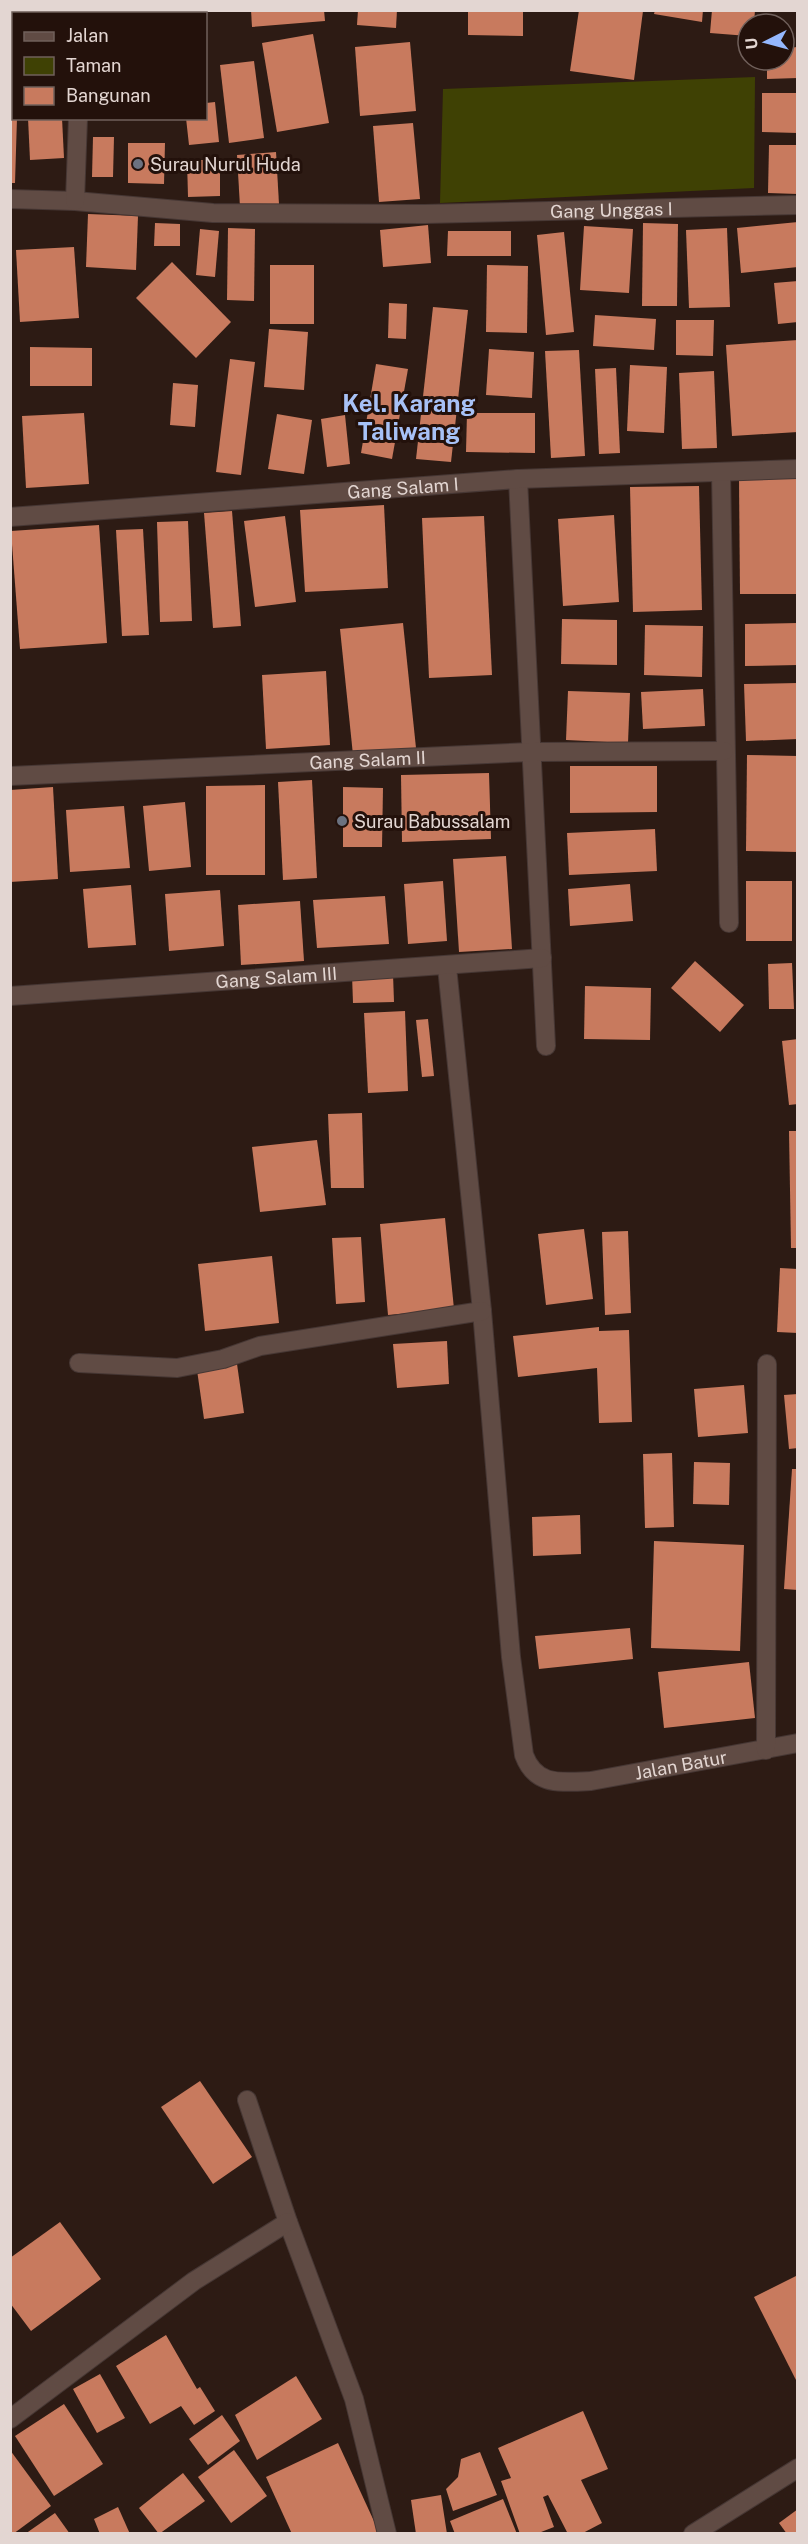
<svg xmlns="http://www.w3.org/2000/svg" width="808" height="2544" viewBox="0 0 808 2544" font-family="'Public Sans',sans-serif">
<rect width="100%" height="100%" fill="#2d1b14"/>
<polygon fill="#3f4104" points="755,77 754,188 440,203 443,89"/>
<g fill="#c87a5e">
<polygon points="10,10 21,10 21,14 14,14 14,35 10,35"/>
<rect x="82" y="10" width="60" height="4"/>
<rect x="166" y="10" width="35" height="4"/>
<polygon points="251,10 324,10 325,21 252,27"/>
<polygon points="358,10 397,10 396,28 357,25"/>
<polygon points="468,10 523,10 523,36 468,35"/>
<polygon points="579,10 643,11 634,80 570,71"/>
<polygon points="655,10 703,10 702,22 654,14"/>
<polygon points="712,10 755,10 754,24 748,24 748,36 710,33"/>
<polygon points="313,34 329,123 277,132 262,43"/>
<polygon points="410,42 416,111 360,116 355,47"/>
<polygon points="798,47 798,78 767,79 767,60 784,60 784,48"/>
<rect x="10" y="52" width="4" height="46"/>
<polygon points="254,61 264,138 229,143 220,65"/>
<polygon points="762,93 798,93 798,133 762,132"/>
<polygon points="215,102 219,142 189,145 186,118 206,118 206,103"/>
<polygon points="10,110 14,111 14,118 17,118 15,183 10,183"/>
<polygon points="28,118 62,118 64,158 30,160"/>
<polygon points="413,123 420,199 379,202 373,126"/>
<polygon points="93,137 114,137 113,177 92,177"/>
<polygon points="128,143 165,143 164,184 128,183"/>
<polygon points="769,145 798,145 798,194 768,193"/>
<polygon points="276,152 279,204 240,207 237,155"/>
<polygon points="187,160 220,160 220,196 188,197"/>
<polygon points="88,214 138,216 136,270 86,267"/>
<polygon points="798,222 798,267 741,273 737,228"/>
<polygon points="155,223 180,224 180,246 154,246"/>
<polygon points="643,223 678,224 677,306 642,306"/>
<polygon points="428,225 431,263 383,267 380,230"/>
<polygon points="584,226 633,229 629,293 580,290"/>
<polygon points="228,228 255,229 254,301 227,300"/>
<polygon points="727,228 730,307 689,308 686,230"/>
<polygon points="200,229 219,231 215,277 196,275"/>
<polygon points="448,231 511,231 511,256 447,256"/>
<polygon points="564,232 574,332 546,335 537,235"/>
<polygon points="74,247 79,318 20,322 16,250"/>
<polygon points="172,262 231,322 196,358 136,298"/>
<rect x="270" y="265" width="44" height="59"/>
<polygon points="487,265 528,266 527,333 486,332"/>
<polygon points="798,281 798,322 778,324 774,283"/>
<polygon points="389,303 407,304 406,339 388,338"/>
<polygon points="433,307 468,310 451,462 416,459"/>
<polygon points="595,315 656,319 654,350 593,346"/>
<polygon points="676,320 714,320 713,356 676,355"/>
<polygon points="269,329 308,332 304,390 264,387"/>
<polygon points="798,340 798,432 732,436 726,345"/>
<polygon points="30,347 92,348 92,386 30,386"/>
<polygon points="489,349 534,352 532,398 486,395"/>
<polygon points="579,350 585,456 551,458 545,351"/>
<polygon points="230,359 255,362 241,475 216,472"/>
<polygon points="376,364 408,369 392,459 361,453"/>
<polygon points="630,365 667,367 664,433 627,431"/>
<polygon points="616,368 620,453 599,454 595,369"/>
<polygon points="714,371 717,448 682,449 679,373"/>
<polygon points="173,383 198,385 195,427 170,425"/>
<polygon points="84,413 89,484 26,488 22,416"/>
<polygon points="467,413 535,413 535,453 466,452"/>
<polygon points="277,414 312,420 304,474 268,469"/>
<polygon points="345,415 350,464 327,467 321,419"/>
<polygon points="798,478 798,594 740,594 739,479"/>
<polygon points="699,486 702,610 633,612 630,487"/>
<polygon points="384,505 388,588 305,592 300,510"/>
<polygon points="232,511 241,626 213,628 204,513"/>
<polygon points="614,515 619,602 563,606 558,519"/>
<polygon points="285,516 296,602 255,607 244,521"/>
<polygon points="484,516 492,675 429,678 422,518"/>
<polygon points="188,521 192,621 160,622 157,522"/>
<polygon points="99,525 107,643 20,649 11,531"/>
<polygon points="143,529 149,635 122,636 116,530"/>
<polygon points="562,619 617,620 617,665 561,664"/>
<polygon points="403,623 416,748 353,755 340,629"/>
<polygon points="798,623 798,665 745,666 745,624"/>
<polygon points="645,625 703,626 702,677 644,675"/>
<polygon points="326,671 330,745 266,749 262,675"/>
<polygon points="798,683 798,739 746,741 744,684"/>
<polygon points="703,689 705,726 643,729 641,692"/>
<polygon points="568,691 630,693 628,743 566,740"/>
<polygon points="747,755 798,756 798,852 746,851"/>
<polygon points="570,766 657,766 657,812 570,813"/>
<polygon points="489,773 491,839 402,842 401,775"/>
<polygon points="312,780 317,878 283,880 278,782"/>
<polygon points="265,785 265,875 206,875 206,786"/>
<polygon points="53,787 58,879 10,882 10,790"/>
<polygon points="343,787 383,788 382,847 343,847"/>
<polygon points="185,802 191,867 149,871 143,806"/>
<polygon points="124,806 130,868 70,872 66,810"/>
<polygon points="655,829 657,871 569,875 567,833"/>
<polygon points="506,856 512,949 459,952 453,859"/>
<polygon points="443,881 447,941 408,944 404,884"/>
<rect x="746" y="881" width="46" height="60"/>
<polygon points="630,884 633,921 570,926 568,889"/>
<polygon points="131,885 136,945 88,948 83,889"/>
<polygon points="220,890 224,946 169,951 165,894"/>
<polygon points="385,896 389,944 317,948 313,900"/>
<polygon points="300,901 304,961 241,965 238,905"/>
<polygon points="695,961 744,1005 720,1032 671,988"/>
<polygon points="792,963 794,1009 769,1009 768,964"/>
<polygon points="393,974 394,1002 353,1003 352,975"/>
<polygon points="585,986 651,988 650,1040 584,1039"/>
<polygon points="405,1011 408,1091 368,1093 364,1013"/>
<polygon points="428,1019 434,1076 422,1077 416,1020"/>
<polygon points="798,1039 798,1104 789,1105 782,1041"/>
<polygon points="362,1113 364,1188 331,1188 328,1114"/>
<polygon points="789,1131 798,1131 798,1248 791,1248"/>
<polygon points="317,1140 326,1205 260,1212 252,1147"/>
<polygon points="445,1218 454,1309 388,1315 380,1224"/>
<polygon points="584,1229 593,1299 546,1305 538,1234"/>
<polygon points="628,1231 631,1313 605,1315 602,1232"/>
<polygon points="361,1237 365,1302 336,1304 332,1238"/>
<polygon points="272,1256 279,1323 205,1331 198,1264"/>
<polygon points="780,1268 798,1269 798,1333 777,1332"/>
<polygon points="599,1327 599,1331 629,1330 632,1422 599,1423 597,1368 518,1377 513,1336"/>
<polygon points="447,1341 449,1384 397,1388 393,1344"/>
<polygon points="237,1364 244,1413 204,1419 197,1370"/>
<polygon points="744,1385 748,1433 698,1437 694,1389"/>
<polygon points="798,1394 798,1448 789,1449 784,1395"/>
<polygon points="672,1453 674,1527 645,1528 643,1454"/>
<polygon points="694,1462 730,1463 729,1505 693,1504"/>
<polygon points="792,1469 798,1469 798,1590 784,1589"/>
<polygon points="580,1515 581,1554 533,1556 532,1517"/>
<polygon points="654,1541 744,1545 740,1651 651,1648"/>
<polygon points="630,1628 633,1659 539,1669 535,1636"/>
<polygon points="749,1662 755,1718 664,1728 658,1672"/>
<polygon points="200,2081 252,2157 213,2184 161,2107"/>
<polygon points="60,2222 101,2279 31,2331 10,2303 10,2258"/>
<polygon points="798,2275 798,2384 754,2297"/>
<polygon points="166,2335 197,2389 200,2387 215,2411 194,2425 181,2406 150,2424 116,2366"/>
<polygon points="100,2374 125,2418 97,2433 73,2389"/>
<polygon points="296,2376 322,2419 257,2460 235,2415"/>
<polygon points="64,2404 103,2464 54,2496 15,2436"/>
<polygon points="583,2411 608,2469 581,2480 602,2523 581,2534 568,2534 548,2495 543,2497 554,2527 536,2534 520,2534 501,2481 511,2478 498,2448"/>
<polygon points="222,2415 240,2441 208,2465 189,2439"/>
<polygon points="338,2443 379,2532 292,2534 266,2477"/>
<polygon points="10,2450 51,2506 13,2534 10,2534"/>
<polygon points="234,2450 267,2496 231,2523 198,2477"/>
<polygon points="480,2452 497,2495 453,2511 446,2489 458,2477 461,2459"/>
<polygon points="183,2473 205,2501 159,2534 139,2508"/>
<polygon points="441,2495 447,2534 416,2534 411,2500"/>
<polygon points="503,2499 517,2534 455,2534 450,2521"/>
<polygon points="118,2507 130,2534 100,2534 94,2519"/>
<polygon points="798,2509 798,2534 787,2534 779,2523"/>
<polygon points="55,2513 70,2534 25,2534"/>
</g>
<g fill="none" stroke-linecap="round" stroke-linejoin="round">
<defs>
<g id="street">
<polyline points="72,10 72,14"/>
<path id="s1" d="M10,199l65,2 138,12 211,1 374,-9"/>
<polyline points="75,201 78,118"/>
<polyline points="721,472 729,923"/>
<polyline points="518,479 546,1046"/>
<path id="s2" d="M10,517l508,-38 280,-10"/>
<path id="s3" d="M10,776l520,-24 194,-1"/>
<path id="s4" d="M447,967l35,344 29,346 13,98c12,32 37,27 67,26l207,-38"/>
<path id="s5" d="M10,996l532,-38"/>
<polyline points="79,1363 177,1368 223,1359 260,1346 482,1311"/>
<polyline points="766,1750 767,1364"/>
<polyline points="247,2100 288,2222 354,2399 387,2534"/>
<polyline points="10,2419 194,2281 288,2222"/>
<polyline points="693,2534 798,2468"/>
</g>
</defs>
<use href="#street" stroke="#463734" stroke-width="20"/>
<use href="#street" stroke="#604b44" stroke-width="18"/>
</g>
<g fill="#6b7280" stroke="#23110b" stroke-width="2">
<circle cx="138" cy="164" r="6"/>
<circle cx="342" cy="821" r="6"/>
</g>
<g text-anchor="middle" dominant-baseline="central" stroke-width="6" stroke-linejoin="round" paint-order="stroke">
<g font-size="18" fill="#e3d6d2" stroke="#23110b" text-anchor="start">
<text x="150" y="164">Surau Nurul Huda</text>
<text x="354" y="821">Surau Babussalam</text>
</g>
<g font-size="18" fill="#e3d6d2" stroke="#23110b">
<text stroke="none"><textPath href="#s1" startOffset="602">Gang Unggas I</textPath></text>
<text stroke="none"><textPath href="#s2" startOffset="394">Gang Salam I</textPath></text>
<text stroke="none"><textPath href="#s3" startOffset="358">Gang Salam II</textPath></text>
<text stroke="none"><textPath href="#s5" startOffset="267">Gang Salam III</textPath></text>
<text stroke="none"><textPath href="#s4" startOffset="962">Jalan Batur</textPath></text>
</g>
<g font-size="24" font-weight="bold" fill="#a7c1f6" stroke="#23110b">
<text x="409" y="403">Kel. Karang<tspan x="409" dy="28">Taliwang</tspan></text>
</g>
</g>
<rect width="808" height="2544" fill="none" stroke="#e3d6d2" stroke-width="24"/>
<rect x="12" y="12" width="195" height="108" fill="#23110b" stroke="#70605b" stroke-width="1.5"/>
<rect x="24" y="32" width="30" height="9" fill="#604b44" stroke="#70605b" stroke-width="1.5"/>
<text x="66" y="42" font-size="18" fill="#e3d6d2">Jalan</text>
<rect x="24" y="57" width="30" height="18" fill="#3f4104" stroke="#70605b" stroke-width="1.5"/>
<text x="66" y="72" font-size="18" fill="#e3d6d2">Taman</text>
<rect x="24" y="87" width="30" height="18" fill="#c87a5e" stroke="#70605b" stroke-width="1.5"/>
<text x="66" y="102" font-size="18" fill="#e3d6d2">Bangunan</text>
<g transform="translate(766 42) rotate(264)"><circle r="28" fill="#23110b" stroke="#70605b" stroke-width="1.5"/>
<path d="M0-4.5L10 22L0 15L-10 22Z" fill="#94b7fd"/>
<text y="-9" font-size="16" font-weight="bold" text-anchor="middle" fill="#e3d6d2">U</text>
</g>
</svg>
